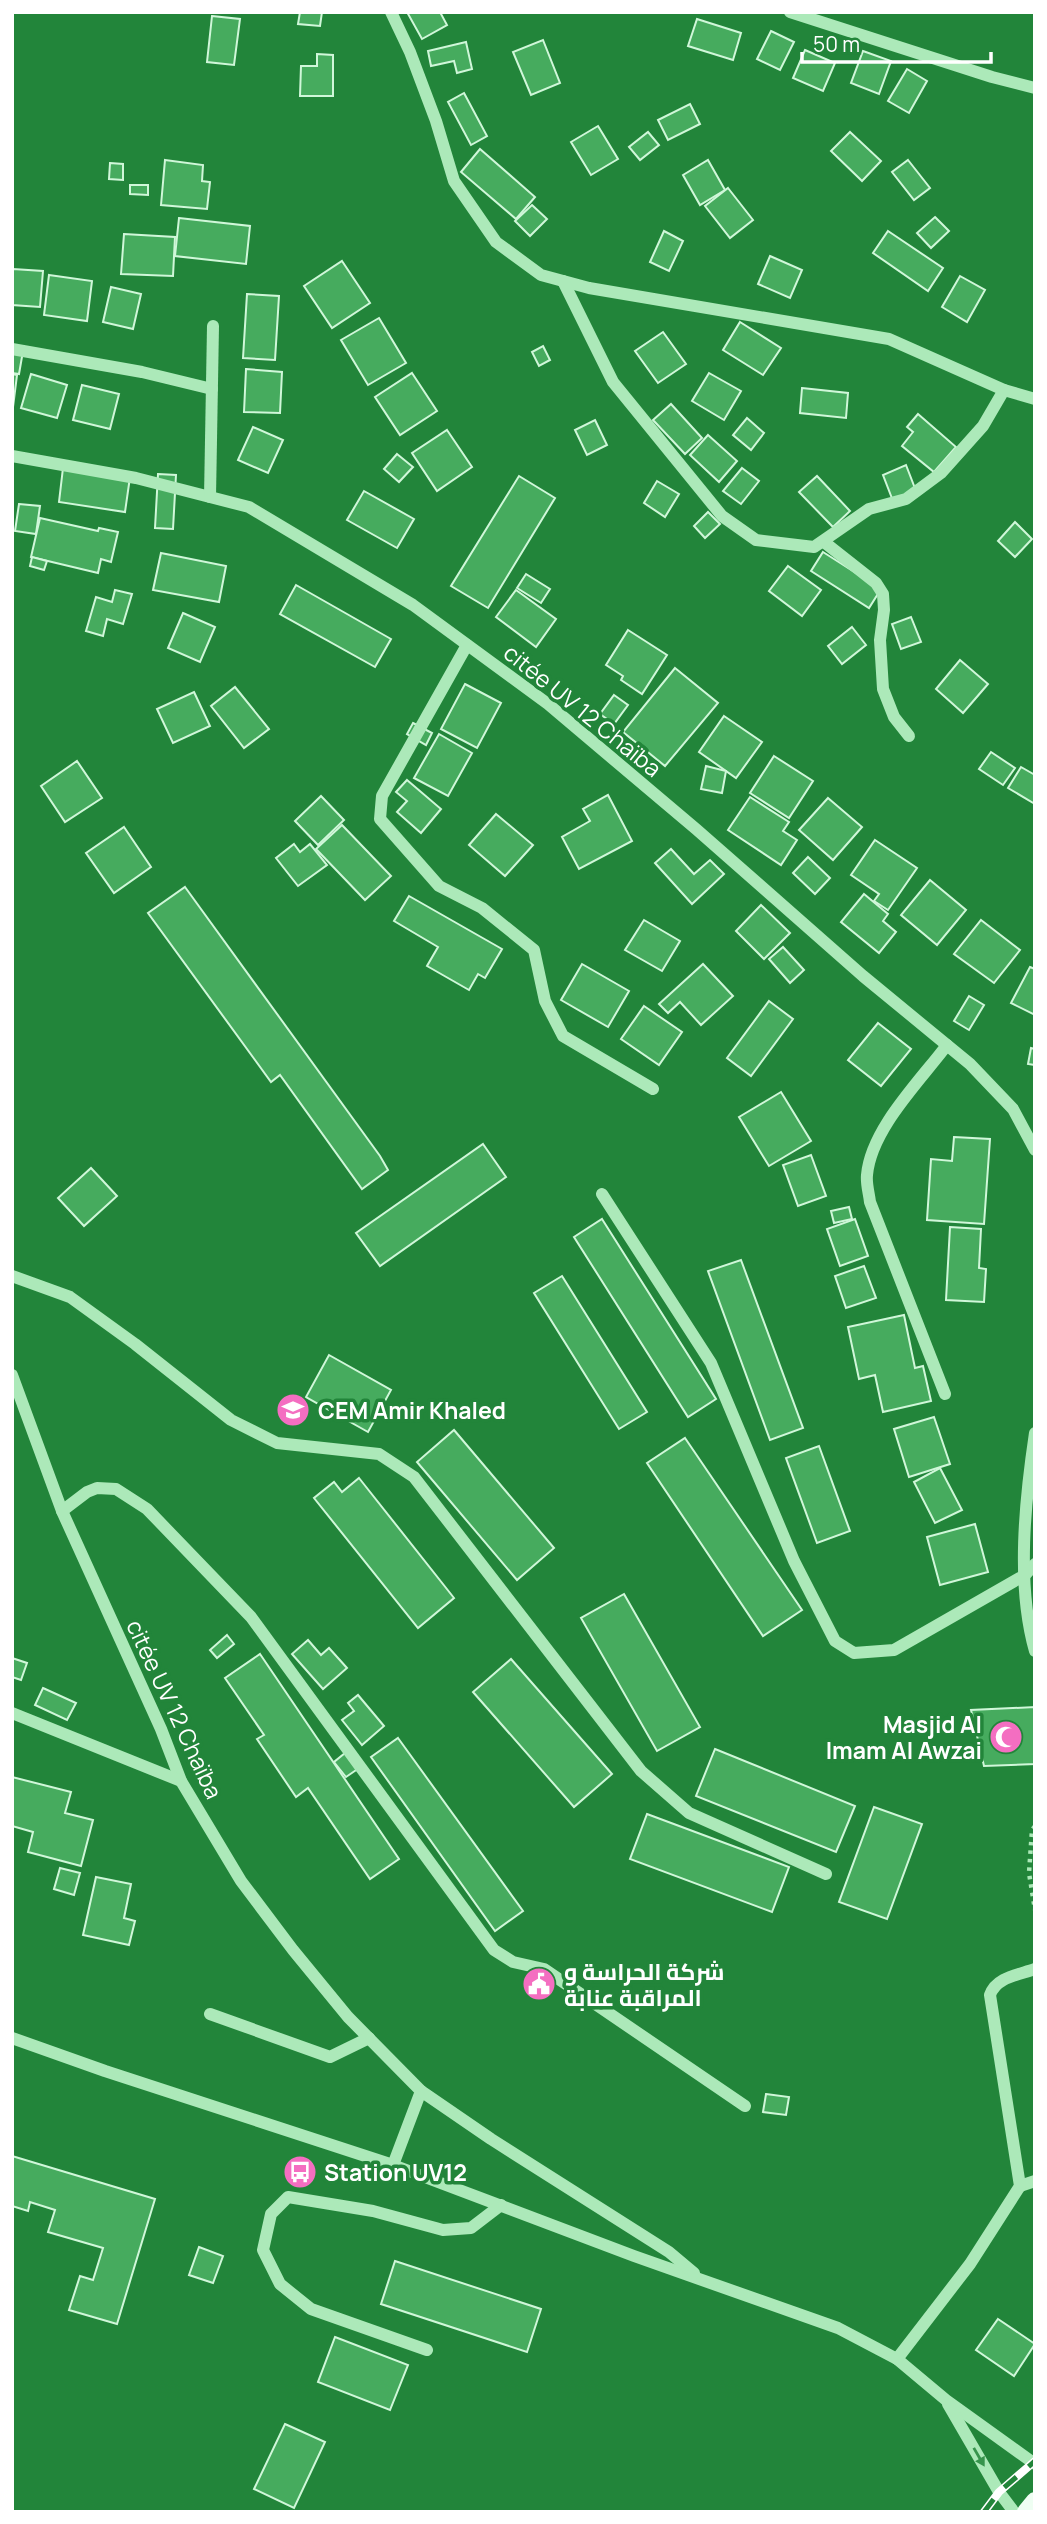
<svg xmlns="http://www.w3.org/2000/svg" width="1047" height="2524" viewBox="0 0 1047 2524" font-family="Manrope,Cairo,sans-serif">
<rect width="100%" height="100%" fill="#22853a"/>
<g fill="#46ab5e" stroke="#d0f7d9" stroke-width="2">
<polygon points="300,12 322,12 320,26 298,24"/>
<polygon points="407,12 440,12 447,25 422,39"/>
<polygon points="212,16 240,19 234,65 207,62"/>
<polygon points="697,19 741,33 733,60 688,46"/>
<polygon points="771,31 794,42 780,70 757,59"/>
<polygon points="543,40 560,83 531,95 513,52"/>
<polygon points="466,42 472,69 457,73 454,61 431,66 428,51"/>
<polygon points="805,50 835,63 823,91 793,78"/>
<polygon points="863,51 891,61 879,94 851,83"/>
<polygon points="317,54 333,55 333,96 300,96 301,66 317,66"/>
<polygon points="907,69 927,81 909,113 888,101"/>
<polygon points="464,93 487,136 471,145 448,102"/>
<polygon points="690,104 700,124 668,140 658,120"/>
<polygon points="598,126 618,159 591,175 571,142"/>
<polygon points="648,132 659,145 640,160 629,147"/>
<polygon points="850,132 881,161 862,181 831,151"/>
<polygon points="480,149 535,197 516,219 461,172"/>
<polygon points="165,160 203,165 202,181 210,182 207,209 161,205"/>
<polygon points="708,160 725,190 700,205 683,175"/>
<polygon points="908,160 930,188 914,200 892,172"/>
<polygon points="110,163 123,164 123,180 109,179"/>
<polygon points="130,185 148,185 148,195 130,194"/>
<polygon points="728,188 753,220 730,238 705,206"/>
<polygon points="532,205 547,219 530,236 515,221"/>
<polygon points="935,217 949,231 931,248 917,233"/>
<polygon points="179,218 250,226 246,264 175,256"/>
<polygon points="664,231 683,241 669,271 650,262"/>
<polygon points="888,231 943,268 928,291 873,253"/>
<polygon points="124,234 175,237 173,276 121,274"/>
<polygon points="770,256 802,270 790,298 758,284"/>
<polygon points="342,261 370,303 332,328 304,286"/>
<polygon points="13,269 43,271 40,307 12,305"/>
<polygon points="49,275 92,281 87,321 44,315"/>
<polygon points="960,276 985,290 967,322 942,307"/>
<polygon points="111,287 141,294 133,329 103,322"/>
<polygon points="247,294 279,296 275,360 243,358"/>
<polygon points="379,318 406,363 368,385 341,340"/>
<polygon points="740,322 781,348 763,375 723,350"/>
<polygon points="663,332 686,364 658,383 635,351"/>
<polygon points="543,346 550,360 539,366 532,352"/>
<polygon points="12,349 23,351 19,374 12,373"/>
<polygon points="246,369 282,372 280,413 244,412"/>
<polygon points="412,373 437,411 400,435 375,397"/>
<polygon points="709,373 741,391 724,420 692,401"/>
<polygon points="12,374 17,375 13,407 12,406"/>
<polygon points="31,374 67,385 57,418 21,408"/>
<polygon points="82,385 119,394 110,429 73,420"/>
<polygon points="802,388 848,393 846,418 800,413"/>
<polygon points="671,404 702,438 685,454 653,420"/>
<polygon points="918,414 956,447 934,472 902,446 913,432 907,427"/>
<polygon points="747,418 764,433 751,450 733,435"/>
<polygon points="595,420 607,445 587,455 575,430"/>
<polygon points="253,427 283,440 268,473 238,460"/>
<polygon points="447,430 472,467 437,491 412,453"/>
<polygon points="708,435 737,461 719,482 690,455"/>
<polygon points="397,454 413,467 399,482 384,469"/>
<polygon points="906,465 916,491 893,501 883,475"/>
<polygon points="63,468 130,477 125,512 59,502"/>
<polygon points="742,468 759,481 741,504 723,491"/>
<polygon points="158,474 176,475 173,529 155,528"/>
<polygon points="519,476 555,498 488,608 451,586"/>
<polygon points="817,476 850,511 833,527 799,492"/>
<polygon points="657,481 679,494 665,517 644,503"/>
<polygon points="364,491 414,519 397,548 347,520"/>
<polygon points="19,504 40,506 36,534 15,531"/>
<polygon points="708,512 720,524 705,538 694,526"/>
<polygon points="40,518 98,531 99,528 118,532 111,562 101,559 98,573 31,557"/>
<polygon points="1015,522 1032,539 1015,557 998,541"/>
<polygon points="823,552 881,589 869,608 811,571"/>
<polygon points="161,553 226,566 219,602 153,590"/>
<polygon points="32,557 47,561 44,570 30,566"/>
<polygon points="788,566 821,590 802,616 769,591"/>
<polygon points="526,574 550,589 541,603 517,588"/>
<polygon points="296,585 391,639 375,667 280,614"/>
<polygon points="115,590 132,594 123,624 107,619 103,636 86,631 96,597 112,602"/>
<polygon points="516,590 556,619 536,647 496,617"/>
<polygon points="183,613 215,627 200,662 168,648"/>
<polygon points="911,617 921,642 901,649 892,624"/>
<polygon points="852,627 866,645 842,664 828,646"/>
<polygon points="628,630 667,655 642,694 621,680 623,676 606,665"/>
<polygon points="960,660 988,684 963,713 936,689"/>
<polygon points="675,668 718,703 665,766 623,732"/>
<polygon points="465,684 501,703 477,748 441,729"/>
<polygon points="235,687 269,729 244,748 211,706"/>
<polygon points="194,692 210,726 173,743 157,709"/>
<polygon points="614,695 628,705 614,724 600,714"/>
<polygon points="724,716 762,742 736,778 699,752"/>
<polygon points="413,723 432,733 426,745 407,734"/>
<polygon points="439,734 472,753 448,796 414,778"/>
<polygon points="991,752 1015,768 1003,785 979,769"/>
<polygon points="774,756 813,781 789,818 750,793"/>
<polygon points="77,761 102,798 65,822 41,786"/>
<polygon points="706,766 726,771 722,793 701,789"/>
<polygon points="1021,767 1035,775 1035,804 1008,788"/>
<polygon points="407,780 441,809 421,833 397,812 407,801 396,792"/>
<polygon points="608,795 632,841 579,869 562,837 590,821 583,809"/>
<polygon points="321,796 344,820 318,845 295,821"/>
<polygon points="750,797 789,822 783,831 797,840 781,865 728,830"/>
<polygon points="828,798 862,827 833,860 799,830"/>
<polygon points="496,814 533,845 505,876 469,845"/>
<polygon points="342,825 391,876 365,900 316,849"/>
<polygon points="124,827 151,867 114,893 86,853"/>
<polygon points="875,840 917,868 888,910 874,901 879,894 851,875"/>
<polygon points="294,844 300,852 310,844 327,865 298,886 276,858"/>
<polygon points="671,849 694,874 710,860 724,874 692,904 655,863"/>
<polygon points="808,857 830,878 815,894 793,873"/>
<polygon points="930,880 966,910 937,945 901,915"/>
<polygon points="185,887 380,1156 388,1170 362,1189 280,1075 271,1082 148,913"/>
<polygon points="864,894 888,914 883,921 896,932 879,953 841,922"/>
<polygon points="409,896 502,949 485,978 478,974 469,990 427,966 438,947 394,921"/>
<polygon points="761,905 790,933 764,959 736,931"/>
<polygon points="644,920 680,941 662,971 625,950"/>
<polygon points="981,920 1020,950 994,983 954,954"/>
<polygon points="783,947 804,970 790,983 769,959"/>
<polygon points="582,964 629,991 608,1027 561,1000"/>
<polygon points="703,964 733,996 701,1025 680,1002 668,1013 659,1004"/>
<polygon points="1030,967 1035,969 1035,1015 1011,1003"/>
<polygon points="969,996 984,1005 969,1030 954,1021"/>
<polygon points="769,1001 793,1019 751,1076 727,1058"/>
<polygon points="644,1006 682,1032 659,1065 621,1039"/>
<polygon points="878,1023 911,1049 881,1086 848,1060"/>
<polygon points="1031,1048 1035,1049 1035,1065 1028,1064"/>
<polygon points="781,1092 811,1141 769,1166 739,1117"/>
<polygon points="954,1137 990,1139 984,1224 927,1220 931,1159 952,1161"/>
<polygon points="483,1144 506,1177 380,1266 356,1233"/>
<polygon points="811,1155 826,1196 798,1206 783,1165"/>
<polygon points="91,1168 117,1196 84,1226 58,1198"/>
<polygon points="849,1207 852,1219 834,1223 831,1211"/>
<polygon points="602,1219 716,1399 688,1417 574,1237"/>
<polygon points="855,1219 868,1256 840,1266 827,1229"/>
<polygon points="950,1227 981,1229 979,1268 986,1269 984,1302 946,1300"/>
<polygon points="741,1260 803,1428 770,1440 708,1271"/>
<polygon points="864,1266 876,1298 846,1308 835,1276"/>
<polygon points="562,1276 647,1412 619,1429 534,1293"/>
<polygon points="904,1315 915,1368 923,1366 931,1401 883,1412 875,1375 859,1379 848,1327"/>
<polygon points="329,1355 391,1390 368,1432 306,1397"/>
<polygon points="934,1417 950,1464 909,1477 894,1429"/>
<polygon points="454,1430 554,1548 517,1580 417,1462"/>
<polygon points="685,1438 802,1610 763,1636 647,1463"/>
<polygon points="819,1446 850,1531 817,1543 786,1458"/>
<polygon points="940,1468 962,1510 935,1523 914,1482"/>
<polygon points="359,1478 454,1598 418,1628 314,1498 334,1482 342,1492"/>
<polygon points="975,1524 988,1572 940,1585 927,1537"/>
<polygon points="624,1594 700,1727 657,1751 581,1618"/>
<polygon points="227,1635 234,1644 217,1658 210,1650"/>
<polygon points="308,1640 321,1655 329,1648 347,1668 323,1689 292,1654"/>
<polygon points="260,1654 399,1859 370,1879 308,1788 296,1797 257,1739 264,1735 225,1678"/>
<polygon points="12,1658 27,1663 21,1680 12,1677"/>
<polygon points="511,1659 612,1774 574,1807 473,1692"/>
<polygon points="43,1688 76,1703 67,1720 35,1705"/>
<polygon points="358,1695 384,1726 362,1745 342,1720 354,1711 348,1703"/>
<polygon points="1035,1707 1035,1764 984,1766 971,1710"/>
<polygon points="398,1738 523,1911 495,1931 371,1757"/>
<polygon points="350,1749 362,1766 346,1777 334,1762"/>
<polygon points="715,1749 855,1806 836,1852 696,1796"/>
<polygon points="12,1777 71,1792 65,1813 93,1820 81,1866 28,1852 33,1832 12,1826"/>
<polygon points="874,1807 922,1824 887,1919 839,1902"/>
<polygon points="647,1814 789,1867 772,1912 630,1859"/>
<polygon points="60,1868 80,1873 74,1895 54,1889"/>
<polygon points="96,1877 131,1884 124,1918 135,1921 129,1945 83,1935"/>
<polygon points="766,2094 789,2097 786,2115 763,2112"/>
<polygon points="12,2156 155,2199 117,2324 69,2310 80,2276 93,2280 103,2248 48,2232 55,2210 30,2202 28,2211 12,2206"/>
<polygon points="199,2247 223,2256 213,2283 189,2275"/>
<polygon points="395,2261 541,2309 527,2352 381,2304"/>
<polygon points="998,2319 1035,2344 1014,2376 976,2350"/>
<polygon points="335,2337 408,2365 390,2410 318,2382"/>
<polygon points="285,2424 325,2442 294,2508 254,2489"/>
</g>
<g fill="none" stroke-linecap="round" stroke-linejoin="round">
<polyline stroke="#ace9b9" stroke-width="4.5" stroke-dasharray="3.5 5" stroke-linecap="butt" points="1035,1826 1032,1830 1029,1873 1035,1910"/>
<g stroke="#ace9b9" stroke-width="12">
<polyline points="391,12 410,52 436,121 454,181 496,242 541,275 589,288 889,339 1004,390 1035,399"/>
<polyline points="790,12 992,77 1035,88"/>
<polyline points="563,281 613,382 722,516 756,540 814,547 869,509 906,499 941,473 983,426 1004,390"/>
<polyline points="12,349 142,372 212,389"/>
<polyline points="12,456 136,478 249,507 413,605 548,704 696,829 863,976 970,1064 1013,1109 1035,1150"/>
<polyline points="210,497 213,326"/>
<polyline points="824,542 876,583 883,594 884,610 880,640 883,689 894,717 909,736"/>
<polyline points="467,645 382,796 380,819 439,886 482,908 534,950 545,1001 563,1036 653,1089"/>
<polyline points="602,1194 711,1363 794,1561 835,1641 854,1653 894,1650 1025,1575 1035,1564"/>
<polyline points="12,1276 70,1297 135,1344 231,1420 277,1443 379,1454 414,1477 641,1771 689,1813 826,1874"/>
<polyline points="12,1375 62,1511 161,1729 181,1781 241,1881 293,1950 348,2017 421,2091 393,2165"/>
<path d="M945,1394l-75,-192c-1,-9 -4,-18 -3,-27 4,-46 53,-94 80,-130"/>
<path d="M1035,1433c-10,67 -19,152 0,218"/>
<polyline points="62,1511 87,1492 97,1488 116,1489 147,1509 251,1617 494,1950 513,1962 544,1969 745,2106"/>
<polyline points="12,1713 181,1781"/>
<polyline points="210,2014 330,2057 369,2038"/>
<polyline points="12,2038 105,2071 393,2165 634,2256 838,2328 897,2359 946,2400 1035,2464"/>
<polyline points="421,2091 491,2139 669,2252 694,2273"/>
<polyline points="1020,2186 1035,2181"/>
<polyline points="427,2350 311,2309 280,2284 263,2250 271,2214 288,2197 373,2211 443,2230 471,2228 501,2205"/>
<path d="M897,2359l73,-95 50,-78 -30,-191c6,-18 28,-20 45,-26"/>
<polyline points="948,2404 999,2492 1014,2512"/>
</g>
<polyline stroke="#effef3" stroke-width="18" points="1026,2512 1035,2501"/>
<defs>
<polyline id="rail" points="984,2512 999,2492 1035,2461"/>
</defs>
<use href="#rail" stroke="#fff" stroke-width="8"/>
<use href="#rail" stroke="#22853a" stroke-width="5" stroke-dasharray="16" stroke-linecap="butt"/>
</g>
<defs><path id="oneway-solid" d="M-6-.8H1V-3.2L6.5 0L1 3.2V.8H-6Z" transform="scale(1.75)"/></defs>
<use fill="#37944d" href="#oneway-solid" transform="translate(979 2457) rotate(60)"/>
<defs>
<symbol id="school-disc" viewBox="-11 -11 22 22"><circle r="9.5" fill="#f46ec1" stroke="#22853a"/><path d="M0-5L7-2L0 1L-7-2ZM-4 1L0 2.5L4 1V4Q0 6-4 4Z" fill="#fff"/></symbol>
<symbol id="mosque-disc" viewBox="-11 -11 22 22"><circle r="9.5" fill="#f46ec1" stroke="#22853a"/><path d="M3.5-4.9A6 6 0 1 0 3.5 4.9A5 5 0 1 1 3.5-4.9Z" fill="#fff"/></symbol>
<symbol id="civic-disc" viewBox="-11 -11 22 22"><circle r="9.5" fill="#f46ec1" stroke="#22853a"/><path d="M-.6-6.5H3V-4.5H.6V-3L4-1V1h2V6H-6V1h2V-1L-.6-3ZM-1.2 2.5V6h2.4V2.5Z" fill="#fff"/></symbol>
<symbol id="bus-disc" viewBox="-11 -11 22 22"><circle r="9.5" fill="#f46ec1" stroke="#22853a"/><path d="M-5-6H5V4H4V6H2V4H-2V6H-4V4H-5ZM-3.5-4V0h7V-4ZM-3.5 1.2v1.5H-2V1.2ZM2 1.2v1.5H3.5V1.2Z" fill="#fff"/></symbol>
</defs>
<g fill-rule="evenodd">
<use href="#school-disc" x="274" y="1391" width="38" height="38"/>
<use href="#mosque-disc" x="987" y="1718" width="38" height="38"/>
<use href="#civic-disc" x="520" y="1965" width="38" height="38"/>
<use href="#bus-disc" x="281" y="2153" width="38" height="38"/>
</g>
<g text-anchor="middle" dominant-baseline="central" stroke-width="7" stroke-linejoin="round" paint-order="stroke">
<g font-size="23" fill="#fff" stroke="#22853a">
<text transform="translate(583 710) rotate(39)">citée UV 12 Chaïba</text>
<text transform="translate(175 1709) rotate(65)">citée UV 12 Chaïba</text>
</g>
<g font-size="23" font-weight="bold" fill="#fff" stroke="#22853a" text-anchor="start">
<text x="318" y="1410">CEM Amir Khaled</text>
<text x="982" y="1724" text-anchor="end">Masjid Al<tspan x="982" dy="26">Imam Al Awzai</tspan></text>
<text x="564" y="1971">شركة الحراسة و<tspan x="564" dy="26">المراقبة عنابة</tspan></text>
<text x="324" y="2172">Station UV12</text>
</g>
</g>
<rect width="1047" height="2524" fill="none" stroke="#ffffff" stroke-width="28"/>
<path d="M802 52v10h189v-10" fill="none" stroke="#ffffff" stroke-width="3.5"/>
<text x="813" y="52" font-size="21" fill="#ffffff" stroke="#22853a" stroke-width="5" paint-order="stroke">50 m</text>
</svg>
